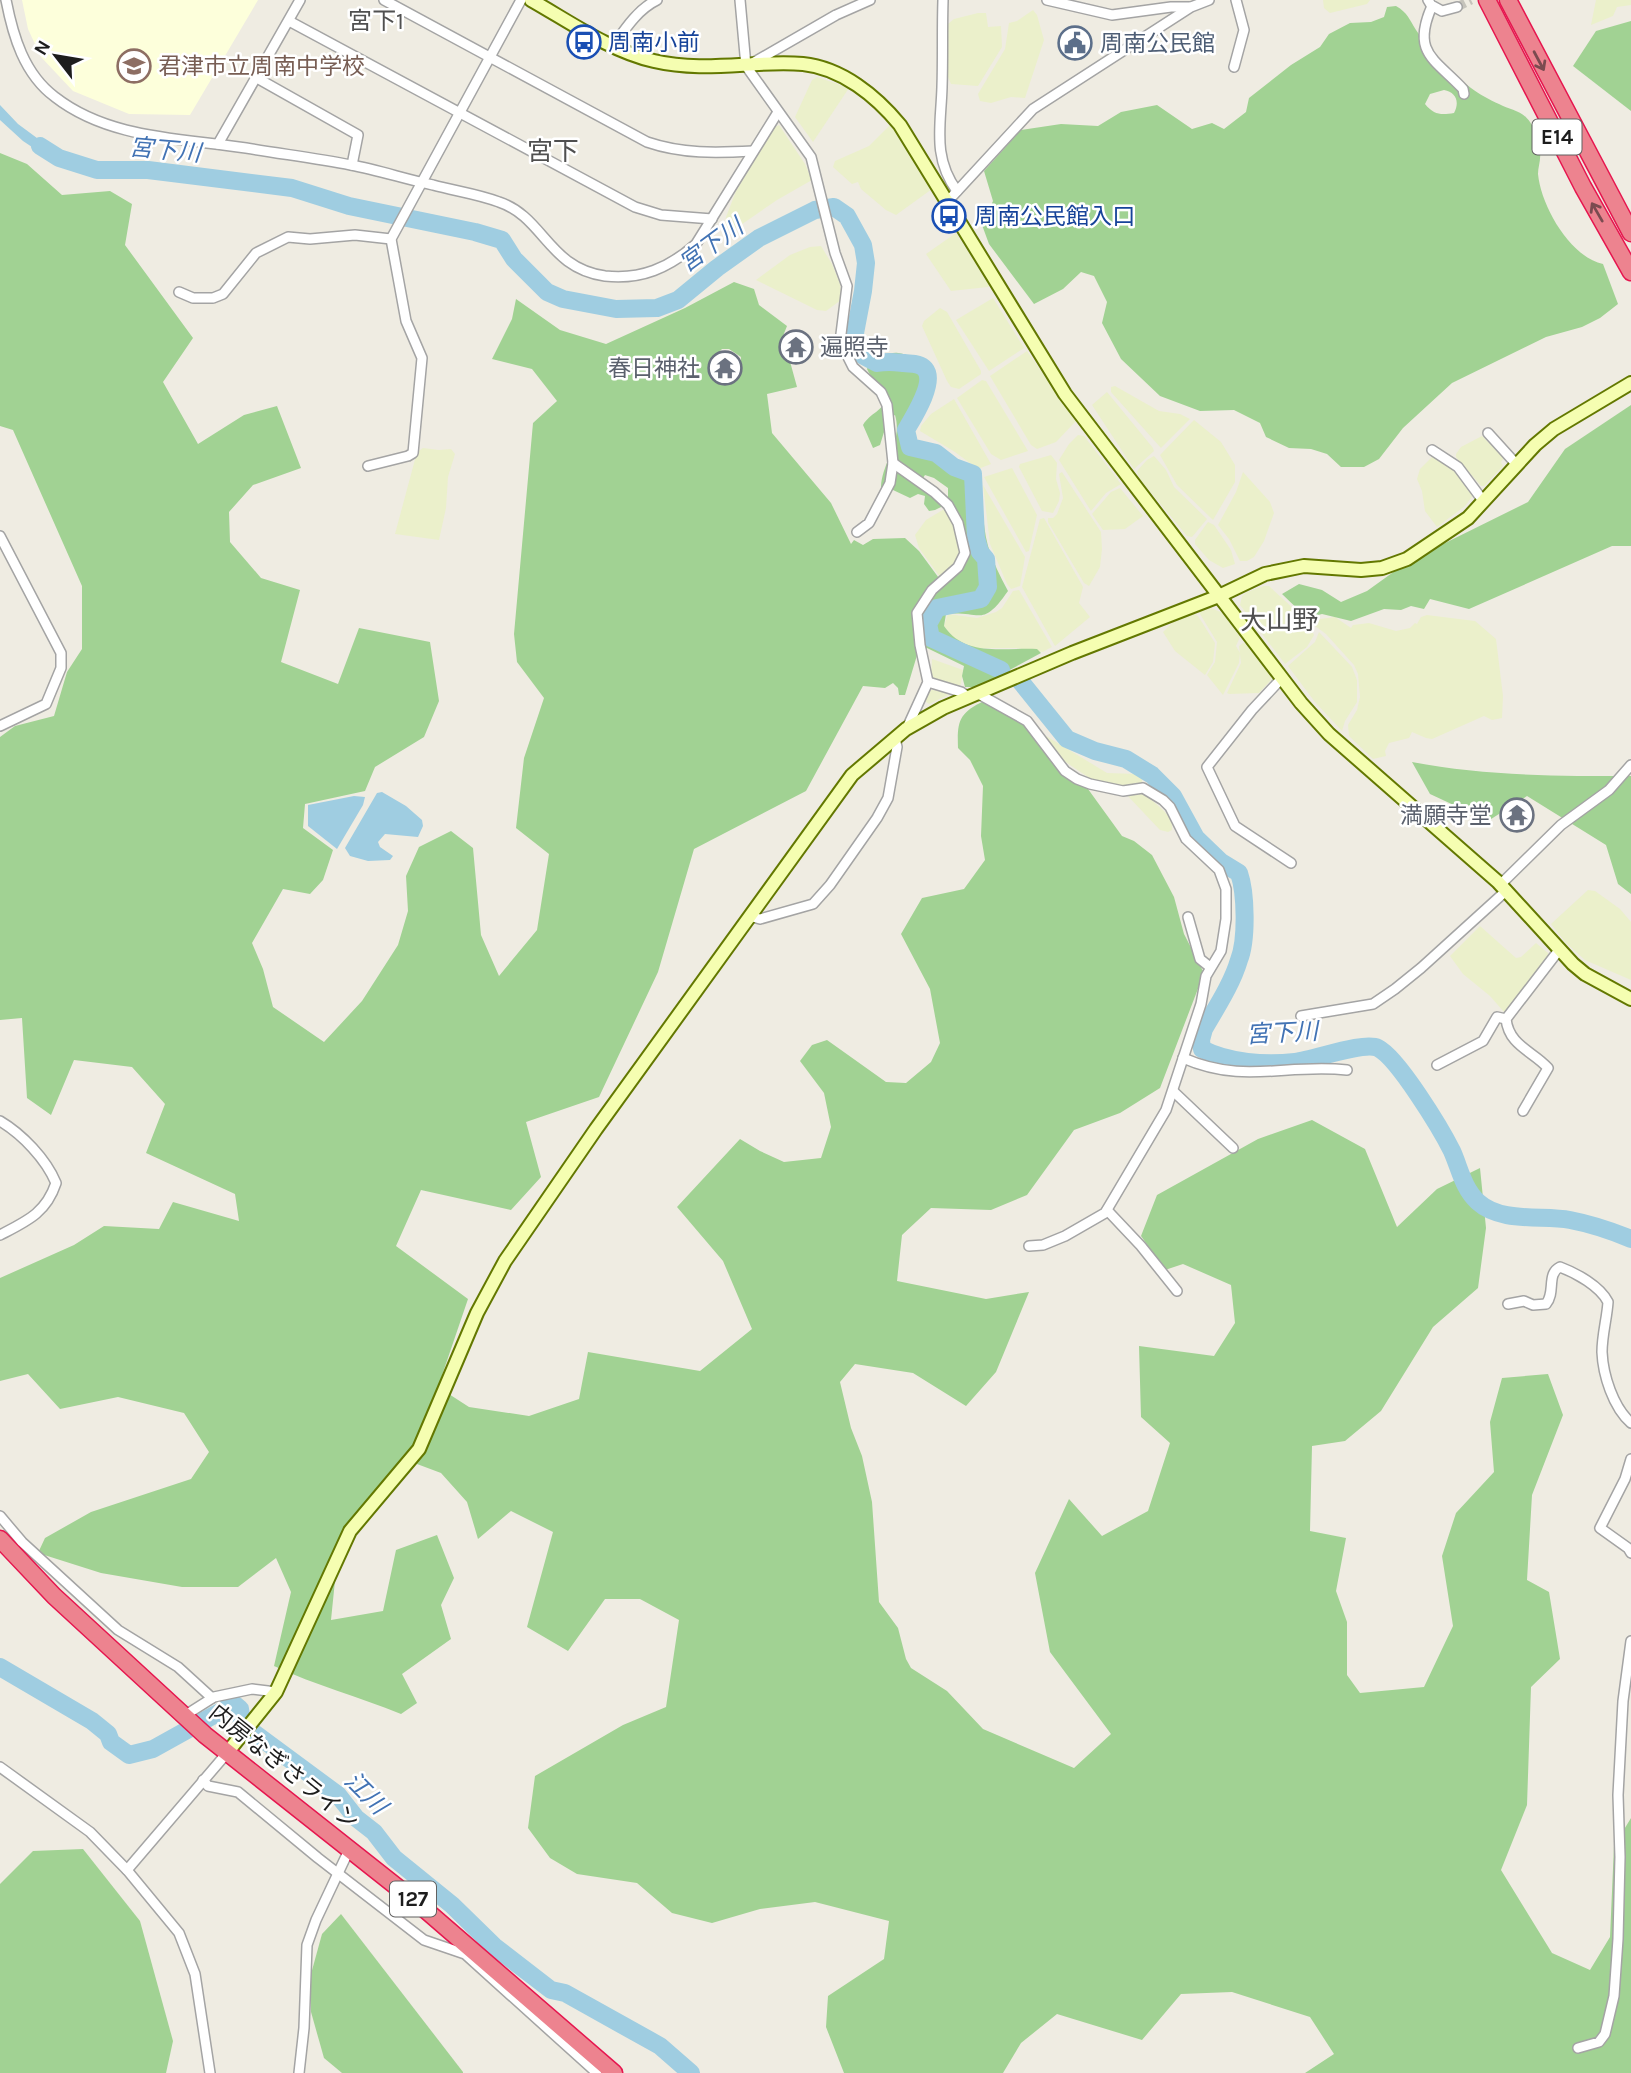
<svg xmlns="http://www.w3.org/2000/svg" width="1631" height="2073" viewBox="0 0 1631 2073" font-family="Karla,'Noto Sans JP',sans-serif">
<rect width="100%" height="100%" fill="#efece2"/>
<polygon fill="#fdffdb" points="22,0 258,0 190,115 129,114 73,91 41,57 28,29"/>
<g fill="#ebf0cb">
<polygon points="1323,0 1370,0 1367,4 1330,13 1324,8"/>
<polygon points="1596,0 1631,0 1631,5 1617,7 1613,16 1591,25"/>
<polygon points="1033,10 1037,15 1044,40 1025,98 1011,97 991,103 980,101 978,94 1005,49 1009,23 1017,21"/>
<polygon points="978,13 986,13 988,27 1001,26 1002,47 978,86 951,84 948,77 948,24 954,19"/>
<polygon points="817,77 849,88 813,142 795,117 812,80"/>
<polygon points="892,123 932,189 896,215 886,210 861,189 858,182 852,184 833,167 835,161 869,146"/>
<polygon points="779,125 805,164 812,180 777,200 732,231 729,230 725,225 726,217 736,191 775,127"/>
<polygon points="956,233 990,285 988,287 951,291 926,254"/>
<polygon points="821,246 832,264 840,284 841,294 841,300 826,311 817,310 756,280 790,255 810,247"/>
<polygon points="993,298 1024,348 989,371 956,320"/>
<polygon points="940,308 947,312 981,371 981,374 959,389 951,387 947,381 922,326 924,321"/>
<polygon points="1027,351 1076,421 1056,442 1037,449 1031,445 990,376"/>
<polygon points="982,380 986,381 1028,451 1001,460 991,454 957,398"/>
<polygon points="1115,386 1159,411 1180,414 1190,419 1161,448 1111,392 1111,387"/>
<polygon points="1107,392 1153,448 1154,451 1134,469 1092,405"/>
<polygon points="954,399 991,464 978,469 955,452 920,431 921,426 931,414"/>
<polygon points="1194,420 1221,442 1235,465 1235,482 1213,520 1177,485 1160,455"/>
<polygon points="1078,435 1084,436 1121,484 1106,493 1091,511 1059,460 1069,444"/>
<polygon points="1482,436 1504,458 1501,462 1503,466 1484,486 1481,486 1456,457 1456,454 1461,447"/>
<polygon points="423,448 439,450 451,449 455,454 448,477 446,508 439,540 395,534 417,452"/>
<polygon points="1051,455 1057,463 1056,479 1060,493 1059,501 1053,513 1042,511 1019,467 1020,464"/>
<polygon points="1434,455 1455,469 1474,494 1465,506 1437,527 1425,511 1422,491 1417,479 1420,469"/>
<polygon points="1154,456 1166,470 1174,487 1207,519 1192,537 1187,536 1139,478 1137,471 1147,460"/>
<polygon points="1012,468 1037,515 1029,551 1026,552 984,477"/>
<polygon points="1062,472 1101,532 1102,549 1100,567 1089,586 1084,583 1048,522 1048,518 1053,518 1057,514 1063,498 1059,474"/>
<polygon points="1243,472 1270,502 1274,513 1264,541 1254,557 1247,561 1240,561 1229,539 1218,525 1236,492"/>
<polygon points="983,485 1025,557 1020,586 1011,589 1007,584 990,544"/>
<polygon points="1120,488 1143,516 1125,529 1103,530 1092,514 1111,492"/>
<polygon points="946,508 953,516 962,549 959,563 940,577 919,548 915,535 926,520"/>
<polygon points="1044,518 1083,587 1079,603 1090,617 1055,646 1022,587 1040,519"/>
<polygon points="1208,522 1214,525 1231,550 1235,564 1223,568 1209,560 1195,544 1195,540"/>
<polygon points="1264,586 1269,586 1308,622 1314,635 1307,647 1285,664 1240,605 1242,596 1247,592"/>
<polygon points="1019,590 1052,647 1048,649 1043,652 1016,648 972,648 955,639 944,626 948,614 977,618 996,612 1002,608 1013,591"/>
<polygon points="1211,608 1223,613 1240,637 1236,646 1240,653 1239,663 1223,695 1207,675 1215,662 1217,642 1200,614 1200,611"/>
<polygon points="1194,614 1198,616 1215,643 1213,662 1205,675 1175,651 1163,632 1174,621"/>
<polygon points="1427,615 1475,621 1496,639 1503,696 1502,718 1492,720 1484,716 1432,739 1426,738 1412,732 1409,738 1389,743 1385,751 1386,756 1373,759 1349,736 1348,725 1357,710 1360,697 1358,674 1354,665 1326,634 1311,623 1313,620 1335,617 1351,628 1353,625 1369,623 1396,631 1410,628 1415,623 1417,624 1421,617"/>
<polygon points="1319,632 1352,667 1357,680 1357,702 1345,721 1342,731 1315,702 1288,666 1315,642"/>
<polygon points="1243,643 1248,645 1273,678 1259,693 1229,694 1227,693 1241,663 1239,646"/>
<polygon points="932,659 963,670 961,684 959,686 935,680 931,674"/>
<polygon points="931,690 946,691 948,695 929,704 925,701"/>
<polygon points="1046,736 1107,773 1137,774 1142,778 1142,782 1140,785 1130,786 1111,784 1091,779 1064,761 1045,739"/>
<polygon points="1137,792 1146,795 1164,811 1172,820 1172,830 1168,832 1160,830 1126,794"/>
<polygon points="1588,890 1595,891 1620,909 1631,922 1631,980 1585,960 1566,943 1551,924"/>
<polygon points="1480,926 1516,958 1521,957 1536,943 1548,953 1549,957 1507,1012 1504,1012 1490,996 1463,974 1450,956"/>
</g>
<g fill="#a1d293" fill-rule="evenodd">
<path d="M1396,6c12,7 13,13 20,24 14,21 35,44 55,58 8,6 19,12 28,16 11,6 23,6 31,18 5,7 10,23 10,31 1,7 -2,14 -2,21 3,32 32,83 65,90l15,40 -18,14 -18,9 -36,10 -94,46 -49,45 -24,31 -15,8h-23l-14,-13 -16,-5 -22,-1 -23,-11 -6,-14 -26,-13 -34,1 -40,-15 -39,-37 -19,-36 5,-21 -13,-26 -13,-4 -18,17 -29,15 -45,-60 -7,-19 11,-24 -9,-30 37,-41 40,-6 37,2 23,-14 36,-7 35,24 20,-6 12,6 22,-17 3,-14 42,-33 29,-18 9,-13 21,-11 21,-1 13,-5 3,-10zM1444,90c12,2 16,12 10,23 -13,2 -20,2 -29,-9l5,-10z"/>
<polygon points="1631,21 1631,111 1573,66 1596,31"/>
<path d="M0,153l27,11 35,31 48,-4 22,13 -7,41 68,93 -30,44 35,62 46,-29 33,-9 24,62 -48,17 -24,27 1,30 31,36 39,12 -19,72 57,22 21,-56 71,14 9,59 -15,36 -49,30 -10,24 -60,13 -2,24 30,22 -10,30 -13,14 -27,-5 -31,54 11,26 10,38 51,35 38,-41 36,-56 10,-34 -2,-35 13,-29 32,-16 22,17 8,87 18,41 38,-46 12,-76 -33,-26 8,-70 20,-60 -27,-36 -3,-28 19,-211 24,-22 -25,-32 -40,-10 20,-40 4,-20 44,31 46,14 79,-36 49,-26 20,7 5,16 28,21 -4,10 14,51 -30,7 5,39 59,70 20,41 3,-4 9,5 10,-6 32,-1 14,13 25,34c38,-28 18,-45 1,-80l-10,5 -6,1 -5,-7 1,-8 -7,-2 -8,4 -17,-8 -12,-3c1,-25 22,-45 14,-72l-7,4 -8,26 -7,3 -10,-23c7,-12 20,-14 24,-27 -6,-13 -16,-19 -20,-29l4,-10c8,-2 19,-7 27,-6 22,3 36,19 31,42 -3,14 -14,25 -16,40l4,6c17,7 42,14 53,30 15,21 11,50 18,75 5,16 12,30 20,45 -26,37 -26,20 -62,23l-2,12c22,32 60,21 93,23l4,4 -63,34h-13l-3,-11 2,-10 -37,-18 -9,4 -13,43h-6l-1,-7 -5,-5 -8,5 -22,-2 -57,105 -112,58 -36,123 -59,125 -73,25 15,55 -30,33 -90,-20 -25,56 72,53 -30,88 31,20 60,9 50,-17 9,-47 112,19 52,-42 -29,-68 -46,-54 63,-68 20,12 24,11 37,-4 10,-31 -7,-34 -24,-32 12,-16 15,-5 59,42 20,1 25,-21 9,-19 -10,-54 -29,-55 21,-36 42,-9 21,-29 -4,-24 2,-50 -13,-26 -12,-12c-1,-27 1,-35 26,-47l31,15 14,12 7,14 28,35 24,12 34,47 12,5 18,14 22,42 10,37 20,39 -44,115 -40,25 -46,17 -47,65 -36,15 -60,-2 -29,27 -5,46 89,18 43,-7 -33,80 -30,34 -53,-33 -58,-9 -15,18 11,46 11,28 10,46 7,100 19,26 8,31 5,9 36,23 36,38 91,39 37,-34 -61,-82 -15,-79 34,-74 33,37 46,-25 22,-68 -29,-26 -2,-71 75,10 21,-33 -4,-38 -48,-21 -18,6 -24,-34 16,-41 101,-56 54,-19 53,29 32,78 40,-38 43,-21 6,60 -8,60 -45,39 -52,84 -36,30 -33,5 -2,85 36,7 -10,53 11,31v53l13,18 64,-6 29,-61 -11,-70 14,-43 38,-41 -4,-50 12,-44 46,-4 15,41 -31,80 -5,85 22,12 11,67 -29,28 -4,118 -26,65 51,83 38,17 20,-33 4,-91 17,-28v255h-326l29,-19 -24,-37 -78,-25 -51,2 -39,46 -85,-26 -36,29 -18,30h-159l-18,-46 2,-31 56,-37 5,-38 -74,-19 -55,7 -48,14 -40,-10 -35,-30 -60,-9 -27,-16 -22,-30 7,-52 88,-51 43,-18 13,-87 -39,-21h-35l-37,52 -41,-24 26,-95 -42,-21 -33,28 -11,-37 -26,-29 -32,-12 -48,56 -24,44 -6,59 52,-9 13,-61 41,-15 17,43 -13,27 10,34 -49,35 15,29 -16,11c-42,-17 -86,-29 -127,-48l17,-74 -15,-34 -38,29h-56l-81,-14 -63,-20 7,-15 46,-26 100,-33 18,-27 -25,-39 -66,-16 -58,12 -32,-35 -28,7v-103l74,-33 30,-19 55,3 14,-27 66,19 -4,-27 -89,-41 19,-49 -33,-37 -58,-7 -23,55 -24,-17 -5,-80 -22,2v-283l15,-11 39,-10 13,-44 15,-23v-63l-69,-156 -13,-4zM722,349h7l12,8 -1,13 -8,9h-11l-7,-4c-1,-11 0,-18 8,-26zM925,475l9,3 14,10v13l-27,-20z"/>
<polygon points="1631,405 1631,546 1612,546 1469,609 1430,599 1424,609 1411,606 1401,610 1384,609 1351,621 1322,614 1307,618 1282,594 1299,584 1322,590 1341,602 1367,591 1399,568 1431,550 1528,502 1565,449"/>
<path d="M1412,762c72,14 146,14 219,14v118l-13,-10 -12,-39 -79,-49 -39,25 -58,-27z"/>
<polygon points="83,1849 140,1921 173,2041 166,2073 0,2073 0,1884 33,1851"/>
<polygon points="341,1914 463,2072 463,2073 342,2073 324,2058 311,2012 311,1974 322,1934"/>
</g>
<g fill="#9fcde1">
<polygon points="0,105 18,124 60,155 56,163 23,141 0,120"/>
<polygon points="382,792 406,806 422,820 423,826 418,837 385,834 378,842 380,847 393,856 390,860 368,861 350,856 345,848 377,793"/>
<polygon points="354,796 365,797 363,805 337,849 308,826 308,805"/>
</g>
<g fill="none" stroke-linecap="round" stroke-linejoin="round">
<g stroke="#9fcde1" stroke-width="18">
<path d="M40,146l19,12 38,12h51l144,18 57,18 126,26 27,8 12,19 33,33 16,7 53,10 41,-1 21,-8 39,-32 42,-30 56,-28 19,-3 13,9 16,29 3,18 -3,28 -8,42 2,13 5,9 15,8c11,-2 17,-1 27,0 8,1 16,0 21,6 11,13 -12,49 -19,61l4,17 26,6 18,14 19,7 3,64 4,14 6,7 2,28 -7,12 -44,9 -9,16 3,14 70,32"/>
<path d="M1021,682l46,57 28,12 31,8 26,16 21,21 23,42 25,24 18,11c7,20 8,67 0,87 -7,24 -23,48 -35,69l-3,11 1,9c27,14 63,16 93,13 19,-2 69,-21 83,-14 20,10 63,81 74,103 8,18 11,37 26,51 23,21 64,13 92,18 21,4 42,11 61,19"/>
<polyline points="0,1667 92,1721 108,1734 111,1742 129,1755 153,1749 234,1704 240,1709 242,1724 338,1795 356,1818 374,1832 394,1858 452,1905 494,1946 551,1990 565,1993 660,2046 691,2073"/>
</g>
<polyline stroke="#c5c3bb" stroke-width="9" stroke-dasharray="9 4.5" stroke-linecap="butt" points="1457,7 1471,0"/>
<defs>
<g id="street">
<path d="M6,0c7,36 18,74 49,97 54,42 126,41 191,51 35,6 70,10 105,17 27,5 54,14 82,20 22,6 45,9 66,17 45,15 49,66 106,74 36,4 64,-8 91,-32l82,-132"/>
<path d="M384,0l263,142c35,12 69,11 106,9"/>
<polyline points="740,0 746,66 811,157 835,253 847,286 841,334 842,345 853,367 881,392 887,405 893,463 890,483 869,523 857,532"/>
<path d="M943,0c-1,29 0,58 -1,87 -1,38 -10,70 15,104"/>
<polyline points="1047,0 1112,15 1171,7 1189,7"/>
<polyline points="1428,0 1431,5 1442,11 1457,7"/>
<path d="M1432,6c-21,47 3,53 31,83l1,5"/>
<polyline points="289,21 635,207 661,215 712,219"/>
<path d="M613,46c12,-17 25,-37 44,-46"/>
<polyline points="751,64 836,15 870,0"/>
<polyline points="1234,67 1244,30 1236,0"/>
<polyline points="255,77 358,135 352,165"/>
<polyline points="218,144 300,0"/>
<polyline points="948,201 1033,109 1191,7 1209,0"/>
<polyline points="179,292 193,298 213,298 223,294 256,253 288,237 310,239 355,235 391,239"/>
<polyline points="1488,433 1517,465"/>
<polyline points="1432,450 1458,467 1484,502"/>
<polyline points="893,463 934,492 948,505 958,523 965,553 958,567 932,590 917,613 920,645 928,682 907,728"/>
<polyline points="368,466 408,456 413,453 422,358 406,321 391,239 521,0"/>
<polyline points="0,536 61,653 61,668 46,704 0,726"/>
<polyline points="1282,678 1252,710 1207,767 1235,826 1291,863"/>
<polyline points="928,682 961,692 968,697"/>
<polyline points="977,693 1027,721 1065,771 1077,779 1090,784 1123,791 1143,788 1163,800 1170,807 1186,839 1219,870 1226,889 1226,919 1221,951 1206,976 1201,1004 1166,1110 1105,1213 1065,1236 1043,1245 1029,1246"/>
<polyline points="1501,884 1561,825 1609,790 1631,765"/>
<polyline points="749,916 760,919 813,904 830,885 877,818 888,798 897,747 895,738"/>
<polyline points="1188,917 1200,959 1210,967"/>
<polyline points="1301,1016 1373,1004 1395,989 1421,968 1507,890"/>
<path d="M1183,1058c62,27 103,5 164,12"/>
<polyline points="1437,1065 1483,1041 1497,1017 1506,1019"/>
<polyline points="1173,1091 1233,1148"/>
<path d="M1523,1111l25,-43c-15,-17 -39,-22 -42,-49l53,-69"/>
<path d="M0,1121c22,13 46,38 56,62 -10,30 -29,38 -56,52"/>
<polyline points="1107,1210 1141,1246 1177,1291"/>
<path d="M1508,1304l16,-3 9,4 13,-1c10,-12 0,-30 14,-37 16,6 40,19 48,35 -1,16 -6,33 -6,50 1,23 11,55 29,71"/>
<polyline points="1631,1459 1625,1479 1600,1528 1628,1548 1631,1553"/>
<polyline points="0,1516 22,1542 118,1630 178,1667 212,1698"/>
<polyline points="184,1716 214,1697 252,1689 276,1692"/>
<polyline points="0,1767 90,1832 127,1870 179,1933 195,1974 210,2073"/>
<polyline points="203,1780 208,1786 238,1792 318,1858 424,1940 465,1954 597,2073"/>
<polyline points="127,1870 227,1753"/>
<polyline points="1578,2048 1599,2042 1605,2034 1614,1996 1618,1939 1620,1857 1618,1795 1623,1701 1631,1641"/>
<polyline points="299,2073 304,2028 307,1945 316,1920 349,1850"/>
</g>
<g id="secondary">
<path d="M531,0c39,22 79,51 123,61 51,12 100,-1 149,3 39,4 73,32 97,61l165,269 236,309 28,31 169,148 75,82 12,10 46,25"/>
<polyline points="227,1753 276,1692 350,1531 419,1449 477,1313 505,1261 596,1129 852,775 906,729 943,708 1072,653 1219,596 1265,574 1304,566 1361,570 1382,568 1407,559 1468,518 1535,445 1554,429 1631,383"/>
</g>
<g id="highway">
<polyline points="1487,0 1583,187 1631,272"/>
<polyline points="1508,0 1631,233"/>
<polyline points="0,1539 54,1596 205,1735 421,1906 614,2073"/>
</g>
</defs>
<use href="#street" stroke="#a4a4a4" stroke-width="12"/>
<use href="#secondary" stroke="#637800" stroke-width="16"/>
<use href="#highway" stroke="#e6164f" stroke-width="19"/>
<use href="#street" stroke="#fff" stroke-width="9"/>
<use href="#secondary" stroke="#f5feb1" stroke-width="12"/>
<use href="#highway" stroke="#ed838f" stroke-width="16"/>
</g>
<defs><path id="oneway-shaft" d="M-6 0H5M1.5-3L5.5 0L1.5 3" fill="none" stroke-width="1.6" stroke-linecap="round" stroke-linejoin="round" transform="scale(1.75)"/></defs>
<g stroke="#7b4b50">
<use href="#oneway-shaft" transform="translate(1539 61) rotate(62)"/>
<use href="#oneway-shaft" transform="translate(1597 212) rotate(-120)"/>
</g>
<defs>
<symbol id="bus-ring" viewBox="-11 -11 22 22"><circle r="9.5" fill="#fff" stroke="#1a4fb4" stroke-width="1.5"/><path d="M-5-6H5V4H4V6H2V4H-2V6H-4V4H-5ZM-3.5-4V0h7V-4ZM-3.5 1.2v1.5H-2V1.2ZM2 1.2v1.5H3.5V1.2Z" fill="#1a4fb4"/></symbol>
<symbol id="civic-ring" viewBox="-11 -11 22 22"><circle r="9.5" fill="#fff" stroke="#5c6f8a" stroke-width="1.5"/><path d="M-.6-6.5H3V-4.5H.6V-3L4-1V1h2V6H-6V1h2V-1L-.6-3ZM-1.2 2.5V6h2.4V2.5Z" fill="#5c6f8a"/></symbol>
<symbol id="school-ring" viewBox="-11 -11 22 22"><circle r="9.5" fill="#fff" stroke="#8d6e63" stroke-width="1.5"/><path d="M0-5L7-2L0 1L-7-2ZM-4 1L0 2.5L4 1V4Q0 6-4 4Z" fill="#8d6e63"/></symbol>
<symbol id="temple-ring" viewBox="-11 -11 22 22"><circle r="9.5" fill="#fff" stroke="#6b7280" stroke-width="1.5"/><path d="M0-6L5-2H3V0L6.5 2.5H4V6H1.5V3h-3V6H-4V2.5H-6.5L-3 0V-2H-5Z" fill="#6b7280"/></symbol>
</defs>
<g fill-rule="evenodd">
<use href="#bus-ring" x="565" y="23" width="38" height="38"/>
<use href="#civic-ring" x="1056" y="24" width="38" height="38"/>
<use href="#school-ring" x="115" y="47" width="38" height="38"/>
<use href="#bus-ring" x="930" y="197" width="38" height="38"/>
<use href="#temple-ring" x="777" y="328" width="38" height="38"/>
<use href="#temple-ring" x="706" y="349" width="38" height="38"/>
<use href="#temple-ring" x="1498" y="796" width="38" height="38"/>
</g>
<g text-anchor="middle" dominant-baseline="central" stroke-width="5" stroke-linejoin="round" paint-order="stroke">
<g fill="#fff" stroke="#616161" stroke-width="2">
<rect x="1532.5" y="119.5" width="49" height="35" rx="5"/>
<rect x="390" y="1881.5" width="46" height="35" rx="5"/>
</g>
<g font-size="21" font-weight="bold" fill="#1d1d1d">
<text x="1557" y="137">E14</text>
<text x="413" y="1899">127</text>
</g>
<g font-size="23" fill="#164399" stroke="#fff" text-anchor="start">
<text x="608" y="42">周南小前</text>
<text x="974" y="216">周南公民館入口</text>
</g>
<g font-size="23" fill="#4e5e75" stroke="#fff" text-anchor="start">
<text x="1100" y="43">周南公民館</text>
</g>
<g font-size="23" fill="#785e54" stroke="#fff" text-anchor="start">
<text x="158" y="66">君津市立周南中学校</text>
</g>
<g font-size="23" fill="#5b616d" stroke="#fff" text-anchor="end">
<text x="820" y="347" text-anchor="start">遍照寺</text>
<text x="700" y="368">春日神社</text>
<text x="1492" y="815">満願寺堂</text>
</g>
<g font-size="23" fill="#1d1d1d" stroke="#fff">
<text transform="translate(284 1767) rotate(39)">内房なぎさライン</text>
</g>
<g font-size="24" fill="#505050" stroke="#fff">
<text x="376" y="21">宮下1</text>
</g>
<g font-size="24" font-style="italic" fill="#4273b4" stroke="#fff">
<text transform="translate(165 150) rotate(5)">宮下川</text>
<text transform="translate(711 245) rotate(-36)">宮下川</text>
<text transform="translate(1282 1033) rotate(-3)">宮下川</text>
<text transform="translate(366 1793) rotate(45)">江川</text>
</g>
<g font-size="26" fill="#505050" stroke="#fff">
<text x="553" y="151">宮下</text>
<text x="1279" y="620">大山野</text>
</g>
</g>
<g transform="translate(56 56) rotate(301)" stroke="#ffffff" stroke-width="5" paint-order="stroke">
<path d="M0-5L12 26L0 18L-12 26Z" fill="#1d1d1d"/>
<text y="-10" font-size="19" font-weight="bold" text-anchor="middle" fill="#1d1d1d">N</text>
</g>
</svg>
